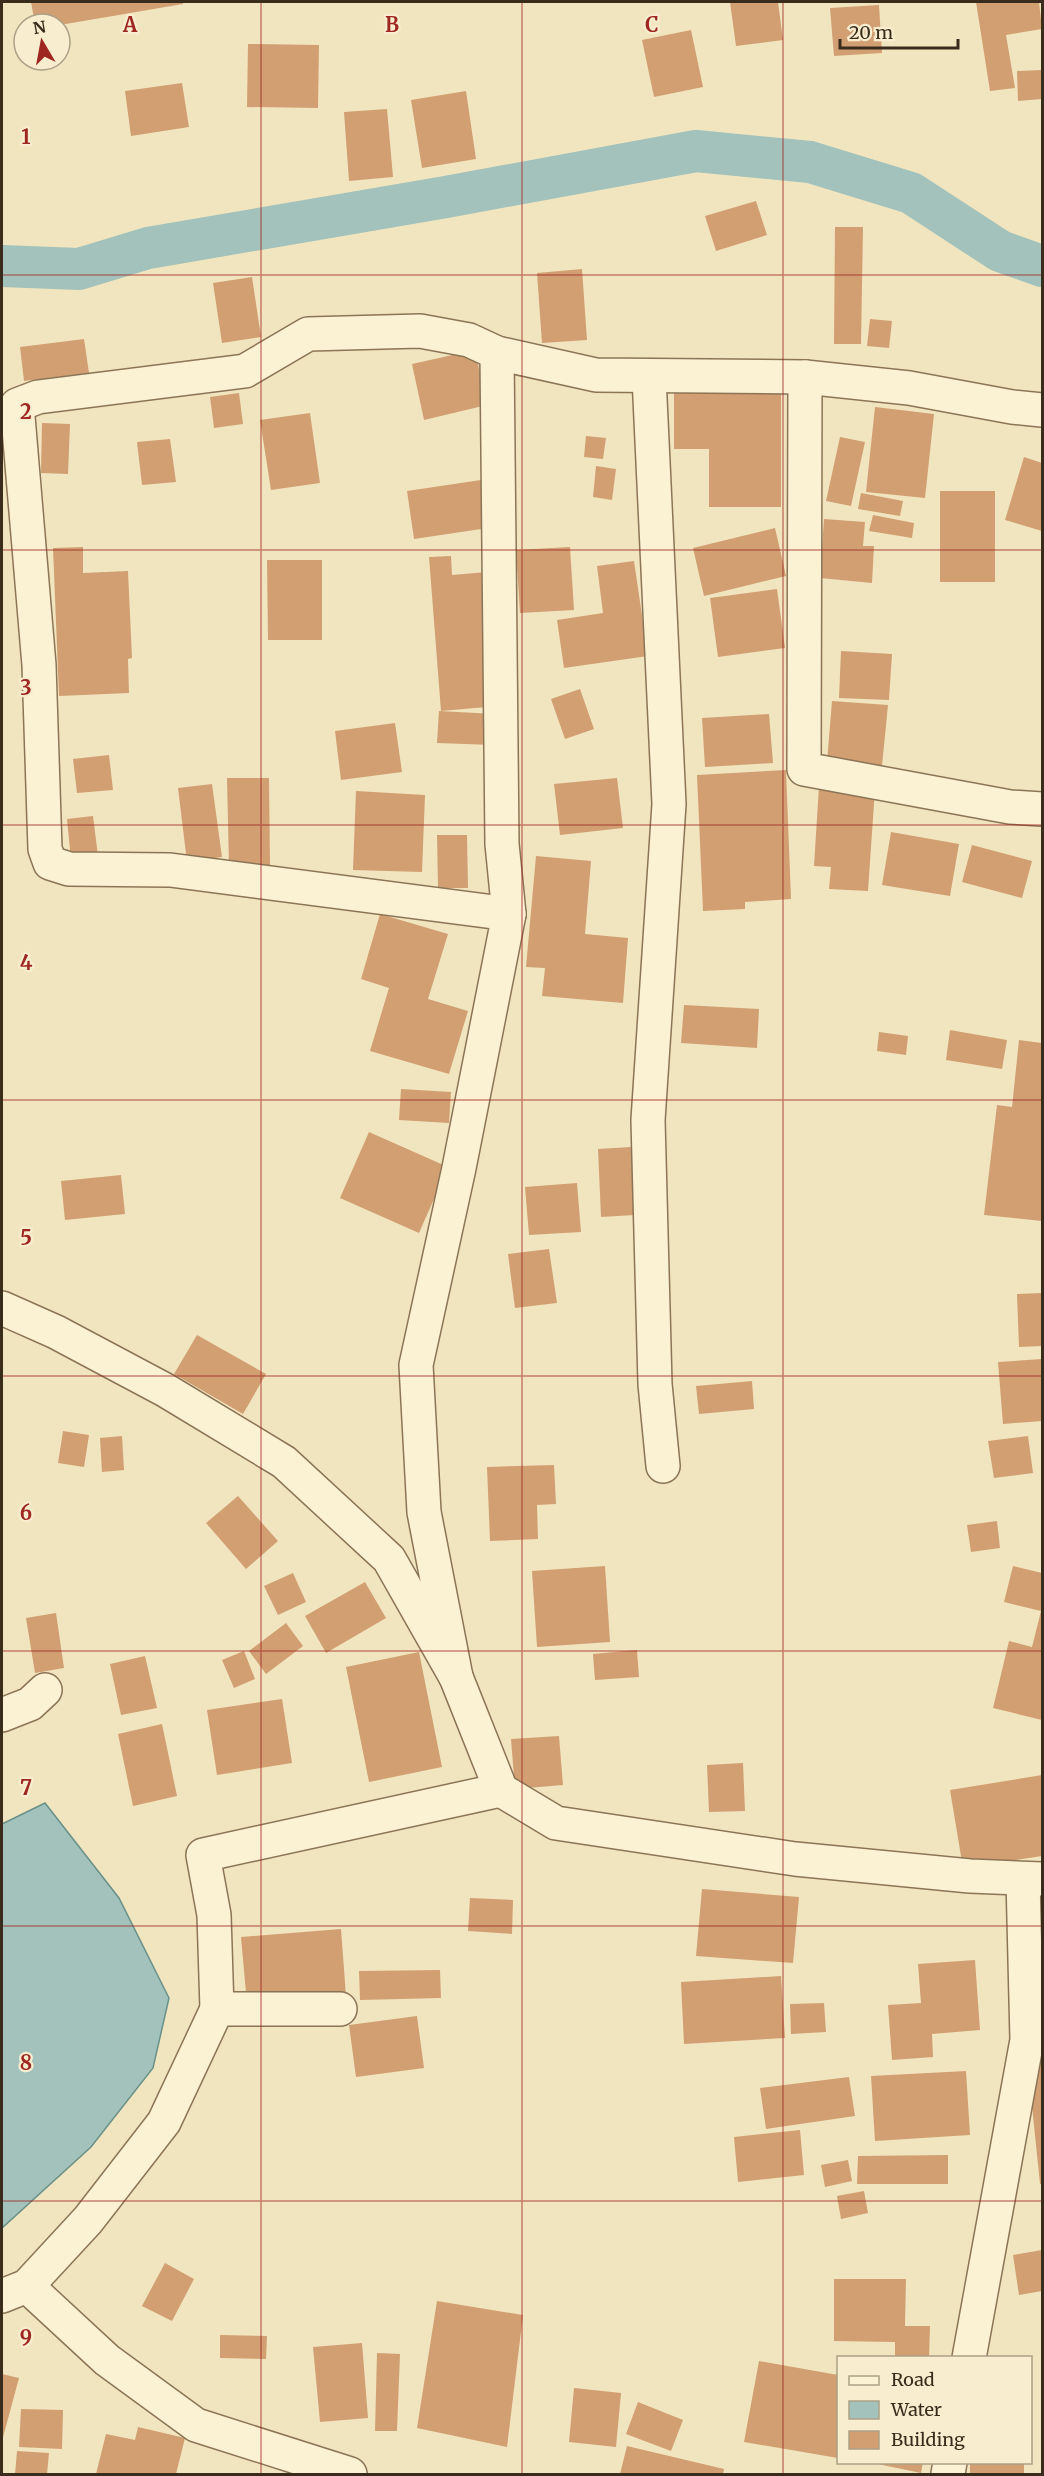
<svg xmlns="http://www.w3.org/2000/svg" width="1044" height="2476" viewBox="0 0 1044 2476" font-family="Merriweather,serif">
<rect width="100%" height="100%" fill="#f1e5bf"/>
<polygon fill="#a2c2bb" stroke="#699189" stroke-width="1.5" points="45,1803 119,1898 169,1998 153,2068 91,2147 2,2228 2,1824"/>
<g fill="none" stroke-linecap="round" stroke-linejoin="round">
<polyline stroke="#a2c2bb" stroke-width="42" points="2,266 79,269 148,248 446,197 696,151 810,162 911,193 1000,251 1042,266"/>
</g>
<g fill="#d29f72">
<polygon points="31,2 183,2 183,4 60,25 35,24"/>
<polygon points="730,2 778,2 783,40 736,46"/>
<polygon points="976,2 1039,2 1042,29 1006,35 1015,88 990,91"/>
<polygon points="879,5 882,53 834,56 830,8"/>
<polygon points="691,30 703,87 654,97 642,40"/>
<polygon points="248,44 319,45 318,108 247,107"/>
<polygon points="1042,70 1042,99 1018,101 1017,71"/>
<polygon points="182,83 189,127 131,136 125,91"/>
<polygon points="466,91 476,159 422,168 411,100"/>
<polygon points="387,109 393,177 349,181 344,112"/>
<polygon points="756,201 767,235 716,251 705,216"/>
<polygon points="835,227 863,227 861,344 834,344"/>
<polygon points="582,269 587,340 542,343 537,273"/>
<polygon points="252,277 261,337 222,343 213,283"/>
<polygon points="870,319 892,321 889,348 867,346"/>
<polygon points="84,339 89,373 24,381 20,347"/>
<polygon points="475,350 487,405 424,420 412,364"/>
<polygon points="674,391 781,391 781,507 709,507 709,449 674,449"/>
<polygon points="239,393 243,424 214,428 210,397"/>
<polygon points="875,407 934,414 925,498 866,492"/>
<polygon points="310,413 320,483 271,490 260,420"/>
<polygon points="42,423 70,424 68,474 41,473"/>
<polygon points="586,436 606,438 603,459 584,457"/>
<polygon points="840,437 865,442 851,506 826,501"/>
<polygon points="170,439 176,482 142,485 137,442"/>
<polygon points="1024,457 1042,463 1042,531 1005,520"/>
<polygon points="596,466 616,469 612,500 593,497"/>
<polygon points="481,480 488,528 414,539 407,491"/>
<rect x="940" y="491" width="55" height="91"/>
<polygon points="861,493 903,501 900,516 858,509"/>
<polygon points="873,515 914,523 912,538 869,531"/>
<polygon points="824,519 865,522 863,546 874,546 872,583 820,578"/>
<polygon points="775,528 786,576 704,596 693,548"/>
<polygon points="83,547 83,573 128,571 132,658 128,659 129,693 59,696 53,548"/>
<polygon points="570,547 574,610 520,613 516,550"/>
<polygon points="451,556 452,575 487,572 498,706 441,711 429,557"/>
<polygon points="267,560 322,560 322,640 268,640"/>
<polygon points="634,561 648,656 564,668 557,620 603,613 597,566"/>
<polygon points="777,589 785,648 718,657 710,598"/>
<polygon points="841,651 892,654 889,700 839,698"/>
<polygon points="580,689 594,729 565,739 551,699"/>
<polygon points="832,701 888,705 882,766 827,762"/>
<polygon points="439,711 495,714 493,745 437,743"/>
<polygon points="769,714 773,763 705,767 702,718"/>
<polygon points="395,723 402,772 341,780 335,731"/>
<polygon points="109,755 113,790 77,793 73,759"/>
<polygon points="786,770 791,899 745,902 745,909 703,911 697,775"/>
<polygon points="227,778 269,778 270,867 229,867"/>
<polygon points="617,778 623,828 560,835 554,784"/>
<polygon points="212,784 222,857 187,862 178,788"/>
<polygon points="819,786 875,789 868,891 829,889 831,867 814,866"/>
<polygon points="356,791 425,795 422,872 353,870"/>
<polygon points="93,816 98,856 71,860 67,819"/>
<polygon points="891,832 959,844 950,896 882,885"/>
<polygon points="437,835 467,835 468,888 438,888"/>
<polygon points="972,845 1032,861 1022,898 962,882"/>
<polygon points="536,856 591,861 585,934 628,938 623,1003 542,996 545,968 526,967"/>
<polygon points="380,914 448,934 428,999 468,1011 449,1074 370,1051 389,988 361,979"/>
<polygon points="684,1005 759,1009 757,1048 681,1043"/>
<polygon points="950,1030 1007,1040 1002,1069 946,1060"/>
<polygon points="879,1032 908,1036 906,1055 877,1051"/>
<polygon points="1019,1040 1042,1043 1042,1221 984,1215 997,1105 1012,1107"/>
<polygon points="401,1089 451,1092 449,1123 399,1120"/>
<polygon points="369,1132 448,1167 419,1233 340,1198"/>
<polygon points="647,1146 651,1214 601,1217 598,1149"/>
<polygon points="121,1175 125,1214 65,1220 61,1181"/>
<polygon points="577,1183 581,1232 529,1235 525,1187"/>
<polygon points="549,1249 557,1303 515,1308 508,1254"/>
<polygon points="1042,1293 1042,1346 1019,1347 1017,1294"/>
<polygon points="197,1335 266,1374 243,1414 174,1374"/>
<polygon points="1042,1359 1042,1421 1003,1424 998,1362"/>
<polygon points="752,1381 754,1409 699,1414 696,1386"/>
<polygon points="63,1431 89,1435 84,1467 58,1463"/>
<polygon points="122,1436 124,1470 102,1472 100,1438"/>
<polygon points="1028,1436 1033,1473 994,1478 988,1441"/>
<polygon points="554,1465 556,1504 537,1505 538,1539 490,1541 487,1467"/>
<polygon points="238,1496 278,1541 246,1569 206,1523"/>
<polygon points="997,1521 1000,1548 971,1552 967,1525"/>
<polygon points="605,1566 610,1642 537,1647 532,1571"/>
<polygon points="1013,1566 1042,1573 1042,1720 993,1708 1009,1641 1032,1647 1041,1611 1004,1602"/>
<polygon points="293,1573 306,1602 278,1615 264,1586"/>
<polygon points="365,1582 386,1618 326,1653 305,1616"/>
<polygon points="56,1613 64,1668 35,1673 26,1618"/>
<polygon points="286,1623 303,1646 266,1674 249,1651"/>
<polygon points="637,1650 639,1677 595,1680 593,1654"/>
<polygon points="244,1651 255,1679 234,1688 222,1660"/>
<polygon points="419,1652 442,1767 369,1782 346,1667"/>
<polygon points="145,1656 157,1708 121,1715 110,1664"/>
<polygon points="282,1699 292,1763 217,1775 207,1710"/>
<polygon points="162,1724 177,1796 133,1806 118,1734"/>
<polygon points="559,1736 563,1785 515,1789 511,1739"/>
<polygon points="743,1763 745,1811 709,1812 707,1765"/>
<polygon points="1042,1775 1042,1856 963,1868 950,1790"/>
<polygon points="702,1889 799,1897 793,1963 696,1956"/>
<polygon points="470,1898 513,1900 512,1934 468,1931"/>
<polygon points="341,1929 346,1996 247,2004 241,1937"/>
<polygon points="975,1960 980,2030 932,2034 933,2057 892,2060 888,2005 921,2003 918,1964"/>
<polygon points="440,1970 441,1998 360,2000 359,1971"/>
<polygon points="781,1976 785,2038 684,2044 681,1982"/>
<polygon points="824,2003 826,2032 791,2034 790,2004"/>
<polygon points="417,2016 424,2068 356,2077 349,2025"/>
<polygon points="1042,2056 1042,2184 1040,2184 1027,2057"/>
<polygon points="966,2071 970,2135 875,2141 871,2076"/>
<polygon points="849,2077 855,2116 766,2129 760,2088"/>
<polygon points="800,2130 804,2175 738,2182 734,2137"/>
<polygon points="948,2155 948,2184 857,2184 858,2156"/>
<polygon points="848,2160 852,2181 825,2187 821,2165"/>
<polygon points="864,2191 868,2213 841,2219 837,2196"/>
<polygon points="1042,2250 1042,2291 1019,2295 1013,2255"/>
<polygon points="165,2263 194,2279 172,2321 142,2306"/>
<polygon points="834,2279 906,2279 905,2326 930,2326 929,2358 895,2358 895,2342 834,2341"/>
<polygon points="437,2301 523,2315 507,2447 417,2428"/>
<polygon points="220,2335 267,2336 266,2359 220,2358"/>
<polygon points="362,2343 368,2418 320,2422 313,2347"/>
<polygon points="377,2353 400,2354 397,2431 375,2431"/>
<polygon points="759,2361 838,2375 838,2458 744,2442"/>
<polygon points="2,2374 19,2378 2,2441"/>
<polygon points="574,2388 621,2393 616,2447 569,2442"/>
<polygon points="638,2402 683,2420 671,2451 626,2434"/>
<polygon points="21,2409 63,2410 62,2449 19,2447"/>
<polygon points="138,2427 185,2438 176,2474 96,2474 106,2434 135,2440"/>
<polygon points="627,2446 724,2469 723,2474 620,2474"/>
<polygon points="17,2451 49,2453 47,2474 15,2474"/>
<polygon points="868,2462 923,2462 921,2473"/>
<rect x="970" y="2462" width="54" height="12"/>
</g>
<g fill="none" stroke-linecap="round" stroke-linejoin="round">
<defs>
<g id="minor">
<polyline points="497,353 502,844 509,914"/>
<polyline points="649,377 669,804 648,1120 655,1384 663,1466"/>
<polyline points="805,377 804,769 1010,807 1042,809"/>
<polyline points="2,1308 56,1332 165,1390 284,1462 389,1559 456,1677 501,1790 556,1823 795,1859 970,1876 1042,1879"/>
<polyline points="456,1677 424,1512 416,1365 459,1168 509,914 170,870 69,869 50,863 45,849 39,665 17,405 38,397 245,371 308,334 420,331 469,340 497,353 596,375 805,377 909,388 1012,407 1042,410"/>
<polyline points="2,1715 30,1704 45,1690"/>
<polyline points="217,2009 214,1915 203,1855 501,1790"/>
<polyline points="27,2286 107,2360 196,2425 350,2474"/>
<polyline points="2,2296 27,2286 88,2220 164,2122 217,2009 340,2009"/>
<polyline points="969,2358 1027,2040 1023,1879"/>
<polyline points="948,2474 950,2462"/>
</g>
</defs>
<use href="#minor" stroke="#8b7556" stroke-width="36"/>
<use href="#minor" stroke="#fbf1d3" stroke-width="33"/>
</g>
<path fill="none" stroke="#9e2721" stroke-width="1.5" stroke-opacity="0.55" d="M261,2v2472M522,2v2472M783,2v2472M2,275h1040M2,550h1040M2,825h1040M2,1100h1040M2,1376h1040M2,1651h1040M2,1926h1040M2,2201h1040"/>
<g font-size="20" text-anchor="middle" font-weight="bold" fill="#9e2721" stroke="#f8eecf" stroke-width="4.5" stroke-linejoin="round" paint-order="stroke">
<text x="130" y="32">A</text>
<text x="392" y="32">B</text>
<text x="652" y="32">C</text>
<text x="26" y="144">1</text>
<text x="26" y="419">2</text>
<text x="26" y="695">3</text>
<text x="26" y="970">4</text>
<text x="26" y="1245">5</text>
<text x="26" y="1520">6</text>
<text x="26" y="1795">7</text>
<text x="26" y="2070">8</text>
<text x="26" y="2345">9</text>
</g>
<rect width="1044" height="2476" fill="none" stroke="#392c1c" stroke-width="6"/>
<rect x="837" y="2356" width="195" height="108" fill="#f8eecf" stroke="#aca087" stroke-width="1.5"/>
<rect x="849" y="2376" width="30" height="9" fill="#fbf1d3" stroke="#aca087" stroke-width="1.5"/>
<text x="891" y="2386" font-size="18" fill="#392c1c">Road</text>
<rect x="849" y="2401" width="30" height="18" fill="#a2c2bb" stroke="#aca087" stroke-width="1.5"/>
<text x="891" y="2416" font-size="18" fill="#392c1c">Water</text>
<rect x="849" y="2431" width="30" height="18" fill="#d29f72" stroke="#aca087" stroke-width="1.5"/>
<text x="891" y="2446" font-size="18" fill="#392c1c">Building</text>
<g transform="translate(42 42) rotate(350)"><circle r="28" fill="#f8eecf" stroke="#aca087" stroke-width="1.5"/>
<path d="M0-4.5L10 22L0 15L-10 22Z" fill="#9e2721"/>
<text y="-9" font-size="16" font-weight="bold" text-anchor="middle" fill="#392c1c">N</text>
</g>
<path d="M840 39v9h118v-9" fill="none" stroke="#392c1c" stroke-width="3"/>
<text x="849" y="39" font-size="18" fill="#392c1c" stroke="#f8eecf" stroke-width="4.5" paint-order="stroke">20 m</text>
</svg>
